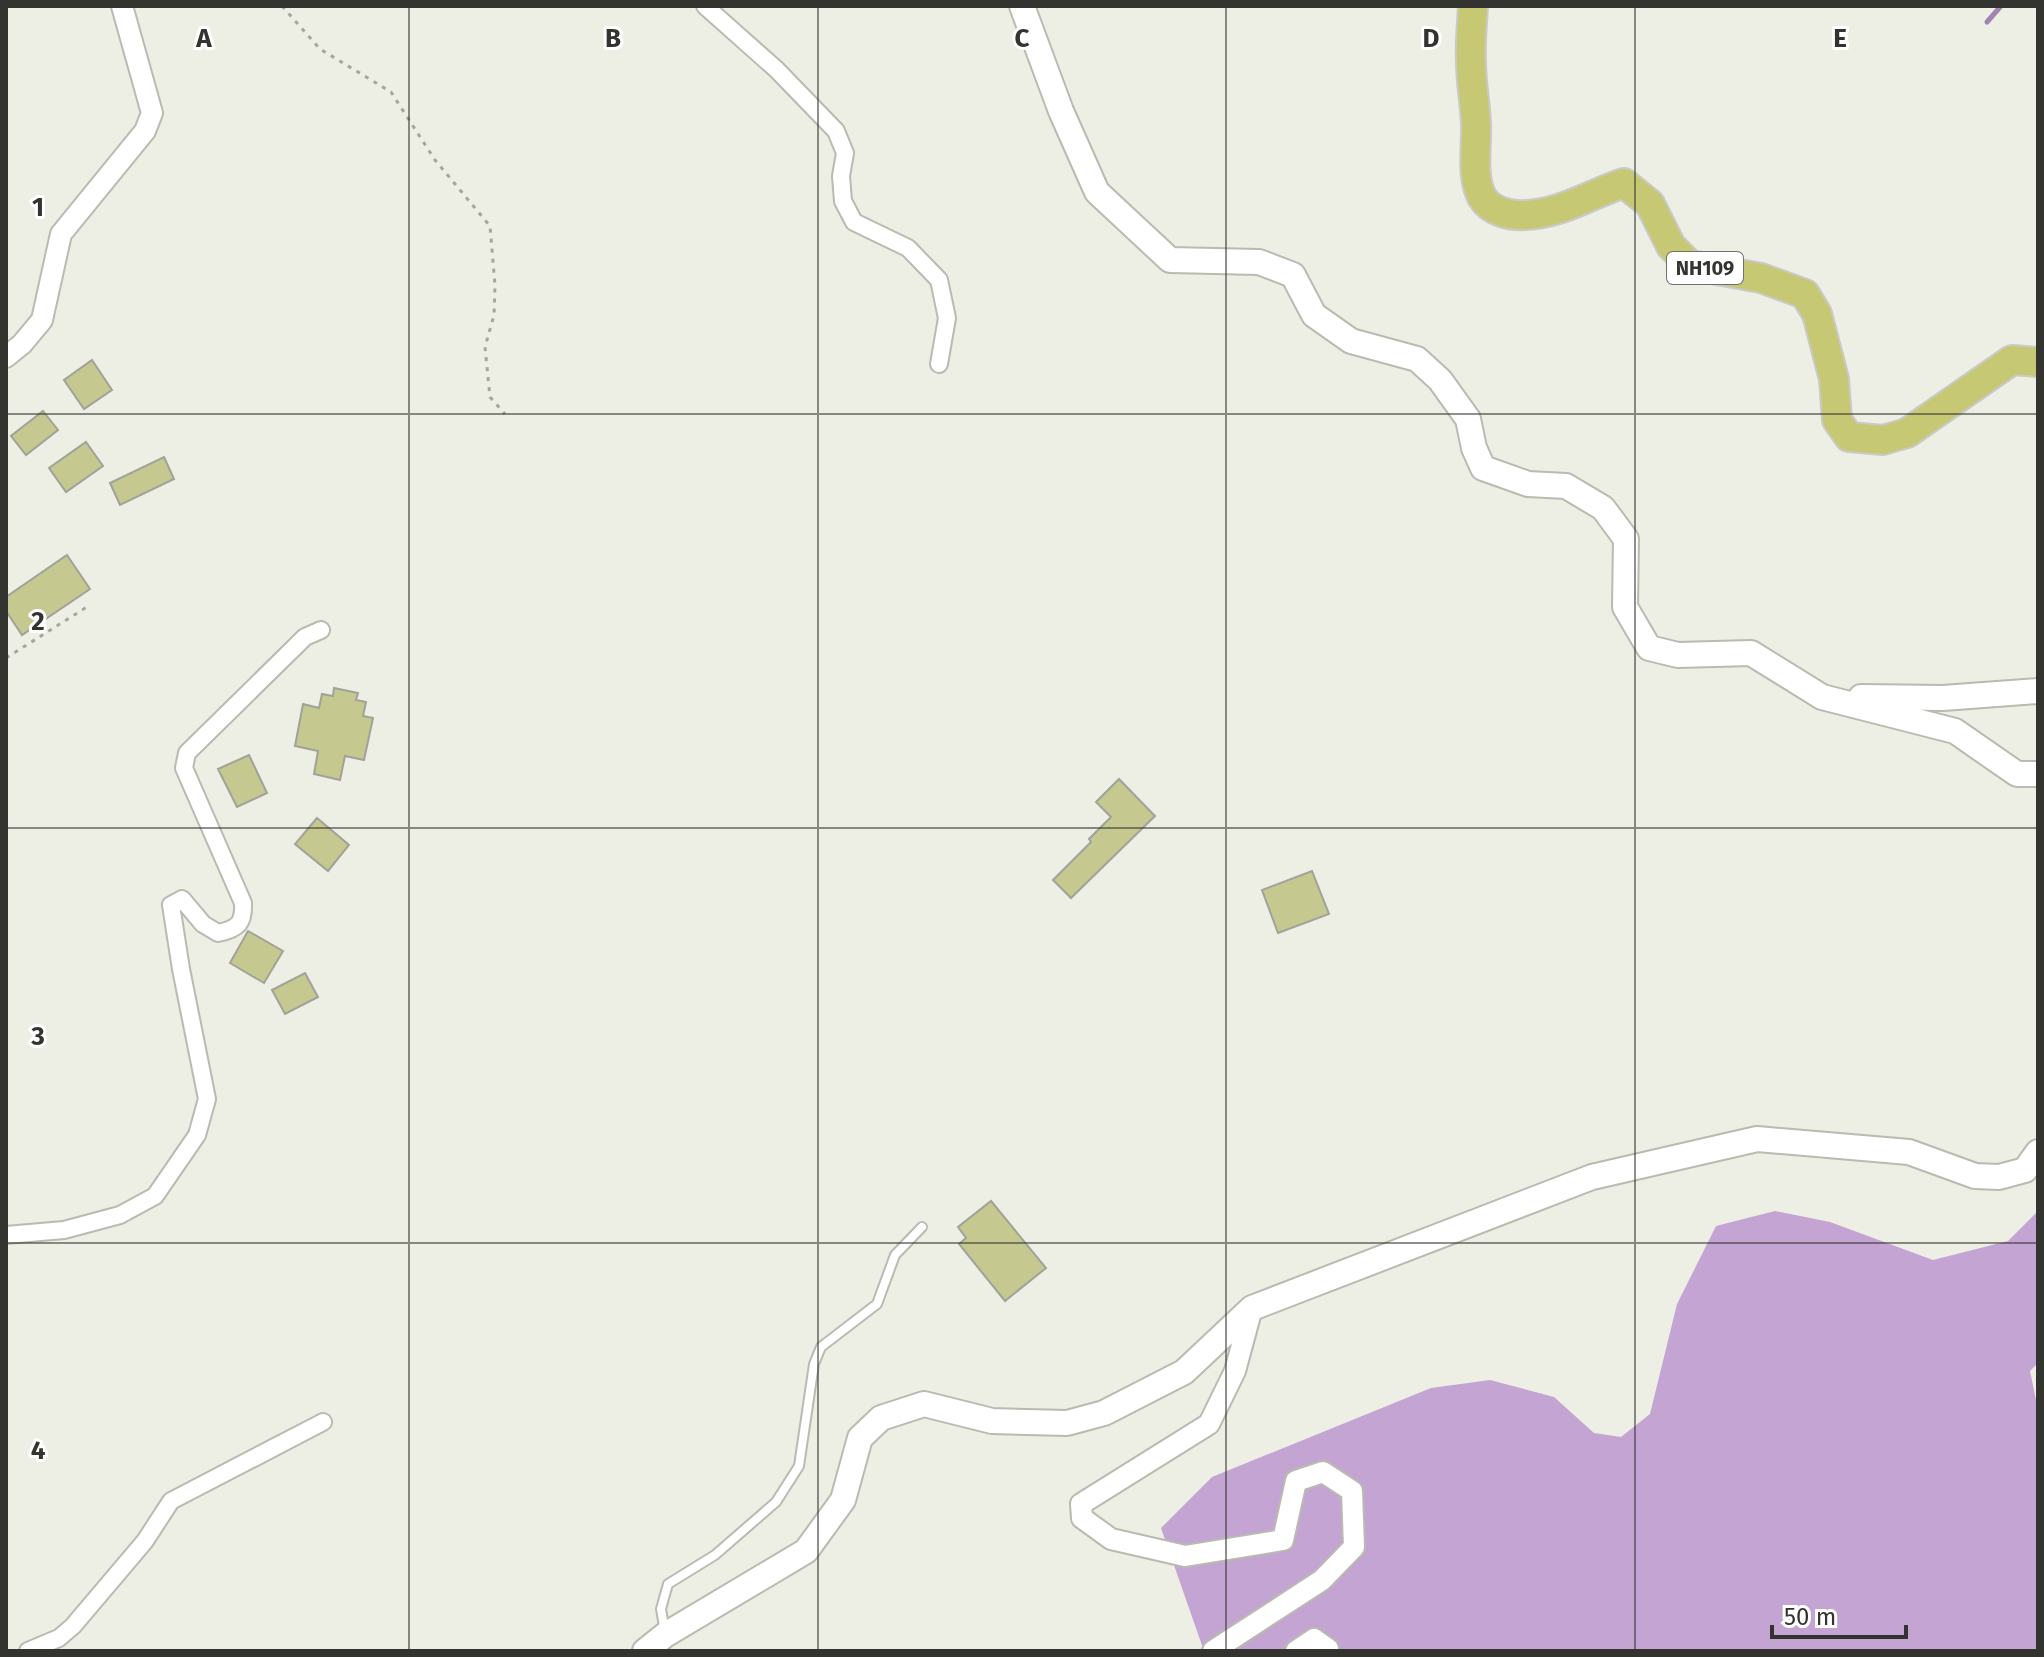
<svg xmlns="http://www.w3.org/2000/svg" width="2044" height="1657" viewBox="0 0 2044 1657" font-family="'Fira Sans',sans-serif">
<rect width="100%" height="100%" fill="#edeee4"/>
<polygon fill="#c4a4d3" points="1775,1211 1830,1222 1933,1260 2008,1241 2038,1211 2038,1363 2030,1371 2038,1410 2038,1651 1204,1651 1161,1528 1212,1477 1431,1388 1490,1380 1554,1397 1594,1433 1621,1437 1650,1414 1677,1304 1716,1226"/>
<g fill="none" stroke-linecap="round" stroke-linejoin="round">
<polyline stroke="#a384b1" stroke-width="5" points="1987,22 2001,6"/>
</g>
<g fill="#c5c88f" stroke="#a1a299" stroke-width="2">
<polygon points="92,360 112,390 84,409 64,380"/>
<polygon points="43,411 58,430 26,455 11,436"/>
<polygon points="86,442 103,466 66,492 49,468"/>
<polygon points="164,457 174,479 120,505 110,483"/>
<polygon points="67,555 90,589 22,635 6,611 6,597"/>
<polygon points="334,688 358,693 356,700 366,702 363,716 373,718 364,760 345,756 340,780 314,774 318,751 295,746 303,704 319,708 322,694 333,696"/>
<polygon points="249,755 267,793 237,807 218,769"/>
<polygon points="1119,779 1155,816 1071,898 1053,880 1091,842 1089,839 1111,817 1096,802"/>
<polygon points="317,818 349,845 328,871 295,844"/>
<polygon points="1312,871 1329,914 1278,933 1262,890"/>
<polygon points="248,931 283,951 264,983 230,963"/>
<polygon points="305,973 318,997 285,1014 272,990"/>
<polygon points="991,1201 1046,1268 1005,1301 959,1244 966,1238 958,1227"/>
</g>
<g fill="none" stroke-linecap="round" stroke-linejoin="round">
<defs>
<polyline id="service" points="665,1632 661,1609 668,1584 715,1555 776,1502 799,1466 814,1364 821,1347 877,1304 895,1255 922,1227"/>
<g id="minor">
<polyline points="705,6 777,70 836,131 845,153 841,176 843,201 854,222 908,248 939,280 947,318 939,364"/>
<path d="M6,1235l58,-5 56,-15 35,-19 42,-61 10,-36 -26,-130 -10,-64 11,-6 21,25 15,9c20,-4 26,-10 25,-30l-59,-135 3,-15 118,-116 16,-7"/>
<polyline points="28,1651 59,1638 73,1626 145,1541 171,1501 323,1422"/>
</g>
<g id="tertiary">
<polyline points="6,357 22,344 42,320 61,234 145,131 152,113 122,6"/>
<polyline points="1213,1651 1322,1580 1354,1547 1352,1491 1323,1472 1296,1481 1283,1540 1185,1556 1111,1539 1082,1518 1081,1504 1209,1424 1235,1371 1252,1308"/>
<polyline points="1296,1651 1314,1639 1328,1649 1328,1651"/>
</g>
<g id="secondary">
<polyline points="1022,6 1061,111 1097,192 1170,260 1259,262 1293,275 1314,315 1351,341 1417,359 1440,380 1468,419 1474,448 1483,468 1528,484 1566,486 1603,508 1626,539 1625,607 1649,648 1678,655 1751,653 1822,697 1955,731 2017,774 2038,774"/>
<polyline points="1861,697 1943,698 2038,691"/>
<polyline points="645,1651 665,1635 806,1551 843,1500 860,1438 881,1418 924,1404 992,1421 1067,1423 1104,1413 1184,1372 1252,1308 1592,1177 1757,1139 1909,1152 1975,1176 1999,1177 2025,1170 2038,1152"/>
</g>
<path id="trunk" d="M1473,6c-1,18 -3,37 -2,56 0,20 4,41 5,61 1,23 -5,53 6,74 8,14 27,19 43,18 36,-1 66,-21 99,-32l26,21 21,42 19,19 71,13 44,16 12,20 17,65 3,41 12,17 34,3 24,-7 105,-73 26,2"/>
</defs>
<use href="#service" stroke="#babab1" stroke-width="12"/>
<use href="#minor" stroke="#babab1" stroke-width="20"/>
<use href="#tertiary" stroke="#babab1" stroke-width="24"/>
<use href="#secondary" stroke="#babab1" stroke-width="28"/>
<use href="#trunk" stroke="#cacac9" stroke-width="32"/>
<g stroke="#a6a69f" stroke-width="3" stroke-dasharray="4 6" stroke-linecap="butt">
<polyline points="282,6 320,49 391,92 435,160 490,226 495,285 494,315 485,347 490,397 505,414"/>
<polyline points="6,658 90,605"/>
</g>
<use href="#service" stroke="#fff" stroke-width="8"/>
<use href="#minor" stroke="#fff" stroke-width="16"/>
<use href="#tertiary" stroke="#fff" stroke-width="20"/>
<use href="#secondary" stroke="#fff" stroke-width="24"/>
<use href="#trunk" stroke="#c7c874" stroke-width="28"/>
</g>
<path fill="none" stroke="#33332f" stroke-width="2" stroke-opacity="0.55" d="M409,6v1645M818,6v1645M1226,6v1645M1635,6v1645M6,414h2032M6,828h2032M6,1243h2032"/>
<g text-anchor="middle" dominant-baseline="central" stroke-width="6" stroke-linejoin="round" paint-order="stroke">
<rect fill="#fff" stroke="#70706d" stroke-width="2" x="1667" y="252" width="76" height="32" rx="6"/>
<g font-size="20" font-weight="bold" fill="#33332f">
<text x="1705" y="268">NH109</text>
</g>
</g>
<g font-size="26" text-anchor="middle" font-weight="bold" fill="#33332f" stroke="#fff" stroke-width="6" stroke-linejoin="round" paint-order="stroke">
<text x="204" y="47">A</text>
<text x="613" y="47">B</text>
<text x="1022" y="47">C</text>
<text x="1431" y="47">D</text>
<text x="1840" y="47">E</text>
<text x="38" y="216">1</text>
<text x="38" y="630">2</text>
<text x="38" y="1045">3</text>
<text x="38" y="1459">4</text>
</g>
<rect width="2044" height="1657" fill="none" stroke="#33332f" stroke-width="16"/>
<path d="M1772 1625v12h134v-12" fill="none" stroke="#33332f" stroke-width="4"/>
<text x="1784" y="1625" font-size="24" fill="#33332f" stroke="#ffffff" stroke-width="6" paint-order="stroke">50 m</text>
</svg>
